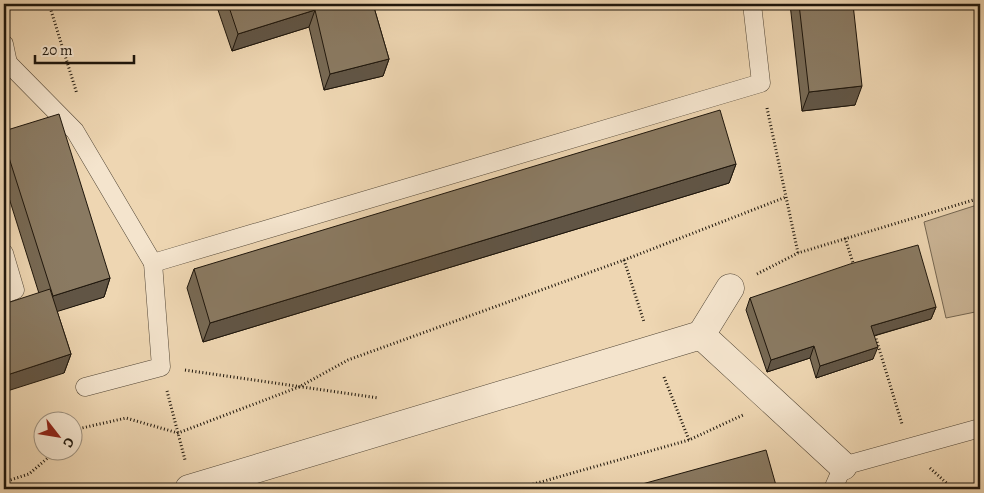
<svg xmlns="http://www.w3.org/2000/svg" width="984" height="493" viewBox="0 0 984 493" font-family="Alegreya,serif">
<rect width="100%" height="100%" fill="#eed6b2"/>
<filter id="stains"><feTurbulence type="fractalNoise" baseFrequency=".004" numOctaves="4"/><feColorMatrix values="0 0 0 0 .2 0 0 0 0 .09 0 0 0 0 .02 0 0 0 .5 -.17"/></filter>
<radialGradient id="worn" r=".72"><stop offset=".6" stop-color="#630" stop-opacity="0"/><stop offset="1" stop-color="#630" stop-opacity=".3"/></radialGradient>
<polygon fill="#cbb596" stroke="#746651" points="980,204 980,311 946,318 924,222"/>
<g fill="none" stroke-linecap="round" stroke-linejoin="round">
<defs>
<g id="lane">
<polyline points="4,44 8,63 4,66"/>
<polyline points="8,63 75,131 153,263 761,83 752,4"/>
<polyline points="4,253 15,290 4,294"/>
<polyline points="85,387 161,367 153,263"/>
<polyline points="833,489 843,466 980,428"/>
</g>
<g id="street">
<polyline points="701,335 730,288"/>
<polyline points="189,489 701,335 843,466"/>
</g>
</defs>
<use href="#lane" stroke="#524636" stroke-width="19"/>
<use href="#street" stroke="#524636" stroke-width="29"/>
<g stroke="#1e160c" stroke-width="3" stroke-dasharray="1 2.5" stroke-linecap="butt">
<polyline points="49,4 77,94"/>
<polyline points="975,4 980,44"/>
<polyline points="767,108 798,253"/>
<polyline points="845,238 854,266"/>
<polyline points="624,260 644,322"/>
<polyline points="757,274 798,253 980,198"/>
<polyline points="874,332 902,424"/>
<polyline points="185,370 379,398"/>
<polyline points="664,377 689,440"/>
<polyline points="167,391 185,460"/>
<polyline points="72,437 82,428 126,418 178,433 299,387 348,360 624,260 786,197"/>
<polyline points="930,468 953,489"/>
<polyline points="4,482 29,474 57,450"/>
<polyline points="516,489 689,440 743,415"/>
</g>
<use href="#lane" stroke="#f4e4cd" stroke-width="18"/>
<use href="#street" stroke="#f4e4cd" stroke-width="28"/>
</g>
<g fill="#776954" stroke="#1e160c">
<polygon points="216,4 373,4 389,59 383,76 324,90 309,27 232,51"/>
<polygon points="790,4 853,4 855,105 802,111"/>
<polygon points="4,131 110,278 104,297 57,311 71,354 64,373 4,182"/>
<polygon points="736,164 729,183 203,342 187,288 194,269"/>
<polygon points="750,298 936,307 931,319 874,336 873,359 816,378 810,358 767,372 746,310"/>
</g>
<g fill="#615545" stroke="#1e160c">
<polygon points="315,10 309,27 232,51 238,34"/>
<polygon points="389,59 383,76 324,90 330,74"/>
<polygon points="862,86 855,105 802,111 809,92"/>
<polygon points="736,164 729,183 203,342 210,323"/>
<polygon points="110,278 104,297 46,315 53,296"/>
<polygon points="936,307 931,319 866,338 871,326"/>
<polygon points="814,346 810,358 767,372 771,360"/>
<polygon points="878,347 873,359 816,378 820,366"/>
<polygon points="71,354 64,373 4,392 4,376"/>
</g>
<g fill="#8a7a62" stroke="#1e160c">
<polygon points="228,4 373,4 389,59 330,74 315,10 238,34"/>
<polygon points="799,4 853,4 862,86 809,92"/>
<polygon points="720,110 736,164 210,323 194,269"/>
<polygon points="59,114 110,278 53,296 4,142 4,131"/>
<polygon points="918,245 936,307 871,326 878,347 820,366 814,346 771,360 750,298 850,264"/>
<polygon points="50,289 71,354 4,376 4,304"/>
<polygon points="766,450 777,489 624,489"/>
</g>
<rect width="984" height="493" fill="none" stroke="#eed6b2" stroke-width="20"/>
<rect x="5" y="5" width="974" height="483" fill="none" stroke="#1e160c" stroke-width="2.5"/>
<rect x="10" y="10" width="964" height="473" fill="none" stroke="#1e160c"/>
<g transform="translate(58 436) rotate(121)"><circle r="24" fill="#f4e4cd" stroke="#9e9280"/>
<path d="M0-4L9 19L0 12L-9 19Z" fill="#8f2418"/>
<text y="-8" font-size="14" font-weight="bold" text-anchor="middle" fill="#1e160c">С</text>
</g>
<path d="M35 55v8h99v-8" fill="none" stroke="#1e160c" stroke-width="2.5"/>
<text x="42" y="55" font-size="15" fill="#1e160c" stroke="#f4e4cd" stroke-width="4" paint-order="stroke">20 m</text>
<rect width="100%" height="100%" filter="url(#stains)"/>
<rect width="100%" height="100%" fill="url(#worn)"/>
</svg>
